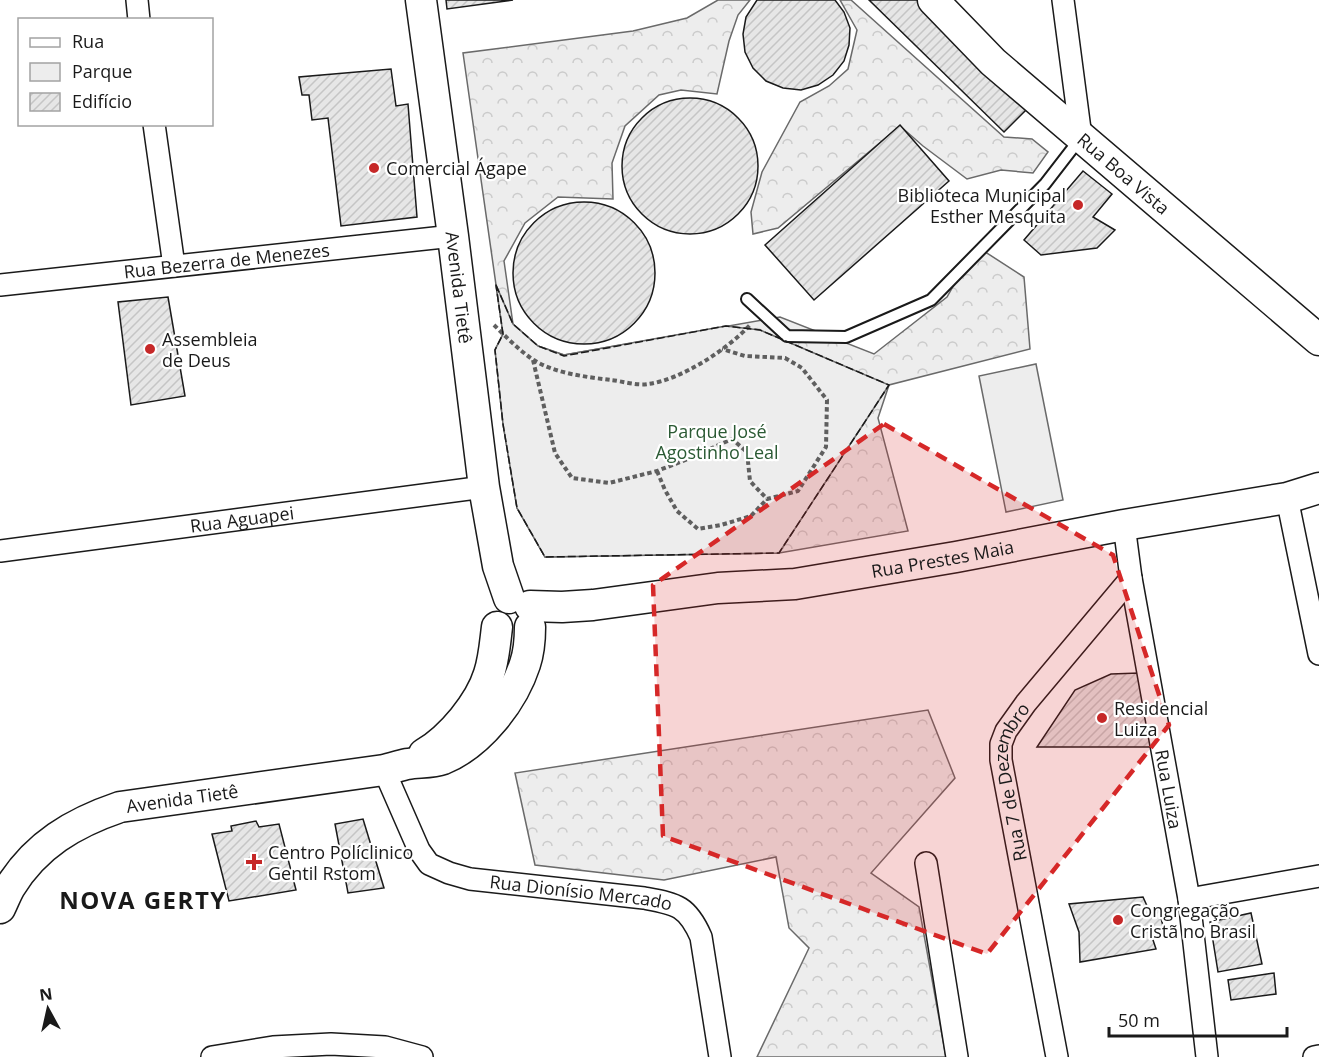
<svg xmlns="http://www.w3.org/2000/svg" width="1319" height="1057" viewBox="0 0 1319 1057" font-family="'Open Sans',sans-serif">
<defs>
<pattern id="forest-crowns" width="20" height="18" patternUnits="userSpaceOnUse" patternTransform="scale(1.5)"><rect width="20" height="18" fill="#ededed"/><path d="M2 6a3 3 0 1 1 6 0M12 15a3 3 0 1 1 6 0" fill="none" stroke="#cbcbcb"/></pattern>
<pattern id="building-hatch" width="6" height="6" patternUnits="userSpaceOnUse" patternTransform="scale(1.5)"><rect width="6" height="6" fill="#e6e6e6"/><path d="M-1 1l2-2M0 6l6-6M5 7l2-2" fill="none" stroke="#c5c5c5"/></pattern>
</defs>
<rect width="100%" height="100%" fill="#fff"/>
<g fill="url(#forest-crowns)" stroke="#6a6a6a" stroke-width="1.5">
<polygon points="718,0 750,0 738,15 729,41 717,94 681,90 659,95 625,126 612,163 613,199 558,197 525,223 504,261 513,324 538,346 564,355 780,317 874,354 947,297 976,246 1024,277 1030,349 889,385 878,418 908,531 779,553 545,557 517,508 503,424 495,350 503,334 463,53 633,31 687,18"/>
<polygon points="840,0 851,0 1004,137 1032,139 1048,152 1033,173 1001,170 967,179 923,146 900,126 778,228 753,234 751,212 762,172 800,102 829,86 848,69 857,30"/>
<polygon points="928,710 955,778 871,873 919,907 946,1057 757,1057 809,948 789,928 776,857 664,880 535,865 515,773"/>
</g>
<g fill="#ededed" stroke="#6a6a6a" stroke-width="1.5">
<polygon points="496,285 513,324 538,346 564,355 726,326 760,330 889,385 779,553 545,557 517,508 503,424 495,350 503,334"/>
<polygon points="1036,364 1063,500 1006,512 979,376"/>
</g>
<g fill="url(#building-hatch)" stroke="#1a1a1a" stroke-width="1.5">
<polygon points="446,0 513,0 447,9"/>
<polygon points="757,0 835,0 844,12 850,28 849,45 844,61 833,75 818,85 801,90 783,88 766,81 753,68 745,52 743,34 746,17"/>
<polygon points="869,0 922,0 1030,106 1004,132"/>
<polygon points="391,69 396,106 408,104 417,217 341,226 328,118 312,120 309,95 302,95 299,77"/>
<circle cx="690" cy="166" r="68"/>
<polygon points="900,125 949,181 814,300 765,245"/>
<polygon points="1083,171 1112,194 1093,217 1115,230 1097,248 1041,255 1024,240"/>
<circle cx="584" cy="273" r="71"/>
<polygon points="168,297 185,396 131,405 118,302"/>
<polygon points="1139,673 1153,747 1037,747 1075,690 1111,674"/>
<polygon points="363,819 384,888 348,893 335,824"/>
<polygon points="256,821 259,827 279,824 296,890 229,901 212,834 232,831 231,826"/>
<polygon points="1143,897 1148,908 1159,910 1164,930 1151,934 1156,949 1080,962 1079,932 1069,904"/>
<polygon points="1251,913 1262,964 1218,972 1210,922"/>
<polygon points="1274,973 1276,994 1231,1000 1228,980"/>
</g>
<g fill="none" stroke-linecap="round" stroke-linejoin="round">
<defs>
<polyline id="lane" points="747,299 787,336 846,337 931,300 1045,184 1079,140"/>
<g id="street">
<polyline points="137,0 139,20"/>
<polyline points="1063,0 1081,137"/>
<polyline points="154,124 174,266"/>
<path id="s1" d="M0,285l453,-49"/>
<polyline points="1287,498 1319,654"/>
<path id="s2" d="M1124,525l7,53 58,321 18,158"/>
<path id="s3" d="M0,551l484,-64"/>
<path id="s4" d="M384,770l35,80 10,14 20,9 21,6 174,19c32,6 43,7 57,39l19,120"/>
<polyline points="926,863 957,1057"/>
<polyline points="1189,899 1319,876"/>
<polyline points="212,1057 273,1047 331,1044 385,1047 422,1057"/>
<path id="s5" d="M1057,1057l-56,-297v-16l5,-13 20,-28 105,-125"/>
<polyline points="1314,1057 1319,1056"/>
</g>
<g id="secondary">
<path id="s6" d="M421,0l32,236 31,251 14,79 11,32"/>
<path id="s7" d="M933,0l60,62 326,278"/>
<path id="s8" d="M530,606l32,1 31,-2 125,-17 77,-4 161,-27 168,-32 163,-27 32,-10"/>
<path d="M424,754c27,-16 56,-51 65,-80 5,-15 6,-31 8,-47"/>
<path id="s9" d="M0,908c3,-6 6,-14 10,-21 26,-42 63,-64 110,-80l264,-37c8,-2 15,-4 23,-6 12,-2 24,-1 36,-5 37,-15 70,-58 82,-95 4,-12 5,-24 5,-37"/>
</g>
</defs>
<use href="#lane" stroke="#1a1a1a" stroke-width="14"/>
<use href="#street" stroke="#1a1a1a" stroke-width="24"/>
<use href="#secondary" stroke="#1a1a1a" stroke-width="33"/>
<g stroke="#5f5f5f" stroke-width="4" stroke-dasharray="4.5 3" stroke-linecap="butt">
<path d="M494,325c12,12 24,24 38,34 21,14 54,18 79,21 11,1 26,6 37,4 33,-4 80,-35 102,-59"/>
<polyline points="533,360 555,453 572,478 609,483 657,471 688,459 732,439 747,452 750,481 767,499 798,491 826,447 827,400 802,368 785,358 745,356 722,349"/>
<polyline points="657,471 665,490 677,511 698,529 721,525 751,516 767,499"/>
</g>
<use href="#lane" stroke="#fff" stroke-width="10"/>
<use href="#street" stroke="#fff" stroke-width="21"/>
<use href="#secondary" stroke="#fff" stroke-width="30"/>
<polygon stroke="#1a1a1a" stroke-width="1.5" stroke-dasharray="8 3" stroke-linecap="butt" points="496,285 513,324 538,346 564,356 726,326 760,330 889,385 779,553 545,557 517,508 503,424 495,350 503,334"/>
</g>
<path fill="#d62828" fill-opacity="0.2" stroke="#d62828" stroke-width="4.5" stroke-dasharray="12 8" stroke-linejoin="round" d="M884,424l229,131 56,170 -182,229 -324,-118 -10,-251z"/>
<g fill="#c62828" stroke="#fff" stroke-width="2">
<circle cx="374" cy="168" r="6"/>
<circle cx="1078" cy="205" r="6"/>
<circle cx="150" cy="349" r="6"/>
<circle cx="1102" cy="718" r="6"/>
<path d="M251 853h6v6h6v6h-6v6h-6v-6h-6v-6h6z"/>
<circle cx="1118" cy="920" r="6"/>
</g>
<g text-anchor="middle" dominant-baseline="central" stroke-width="4.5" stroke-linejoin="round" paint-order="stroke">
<g font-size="18" fill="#1a1a1a" stroke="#fff" text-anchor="start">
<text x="386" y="168">Comercial Ágape</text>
<text x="1066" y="195" text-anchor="end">Biblioteca Municipal<tspan x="1066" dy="21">Esther Mesquita</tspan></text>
<text x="162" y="339">Assembleia<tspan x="162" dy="21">de Deus</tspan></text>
<text x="1114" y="708">Residencial<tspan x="1114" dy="21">Luiza</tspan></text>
<text x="268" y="852">Centro Políclinico<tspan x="268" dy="21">Gentil Rstom</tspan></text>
<text x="1130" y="910">Congregação<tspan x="1130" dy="21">Cristã no Brasil</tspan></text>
</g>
<g font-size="18" fill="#1a1a1a" stroke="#fff">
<text stroke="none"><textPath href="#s7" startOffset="258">Rua Boa Vista</textPath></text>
<text stroke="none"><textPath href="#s1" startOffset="228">Rua Bezerra de Menezes</textPath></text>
<text stroke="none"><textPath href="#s6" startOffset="290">Avenida Tietê</textPath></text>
<text stroke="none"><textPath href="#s3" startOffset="244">Rua Aguapei</textPath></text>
<text stroke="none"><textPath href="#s8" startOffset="416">Rua Prestes Maia</textPath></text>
<text stroke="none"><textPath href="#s5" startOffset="282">Rua 7 de Dezembro</textPath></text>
<text stroke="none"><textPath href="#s2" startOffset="268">Rua Luiza</textPath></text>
<text stroke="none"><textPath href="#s9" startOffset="225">Avenida Tietê</textPath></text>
<text stroke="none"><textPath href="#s4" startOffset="260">Rua Dionísio Mercado</textPath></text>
</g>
<g font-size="18" fill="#2b5a34" stroke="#fff">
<text x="717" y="431">Parque José<tspan x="717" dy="21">Agostinho Leal</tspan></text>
</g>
<g font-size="24" font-weight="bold" letter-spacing="1.5" fill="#1a1a1a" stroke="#fff">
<text x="143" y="899">NOVA GERTY</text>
</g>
</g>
<rect x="18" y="18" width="195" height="108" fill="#ffffff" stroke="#a3a3a3" stroke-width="1.5"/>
<rect x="30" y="38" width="30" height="9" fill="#ffffff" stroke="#a3a3a3" stroke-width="1.5"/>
<text x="72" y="48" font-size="18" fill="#1a1a1a">Rua</text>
<rect x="30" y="63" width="30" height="18" fill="#ededed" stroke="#a3a3a3" stroke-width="1.5"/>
<text x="72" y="78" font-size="18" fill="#1a1a1a">Parque</text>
<rect x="30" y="93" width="30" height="18" fill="url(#building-hatch)" stroke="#a3a3a3" stroke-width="1.5"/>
<text x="72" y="108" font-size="18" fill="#1a1a1a">Edifício</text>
<g transform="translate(48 1009) rotate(352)" stroke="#ffffff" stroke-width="4.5" paint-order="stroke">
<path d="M0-4.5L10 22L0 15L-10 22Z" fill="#1a1a1a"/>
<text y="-9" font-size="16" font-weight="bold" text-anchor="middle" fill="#1a1a1a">N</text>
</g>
<path d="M1109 1027v9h178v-9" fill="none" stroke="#1a1a1a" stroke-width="3"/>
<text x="1118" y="1027" font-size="18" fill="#1a1a1a" stroke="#ffffff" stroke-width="4.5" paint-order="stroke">50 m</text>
</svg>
